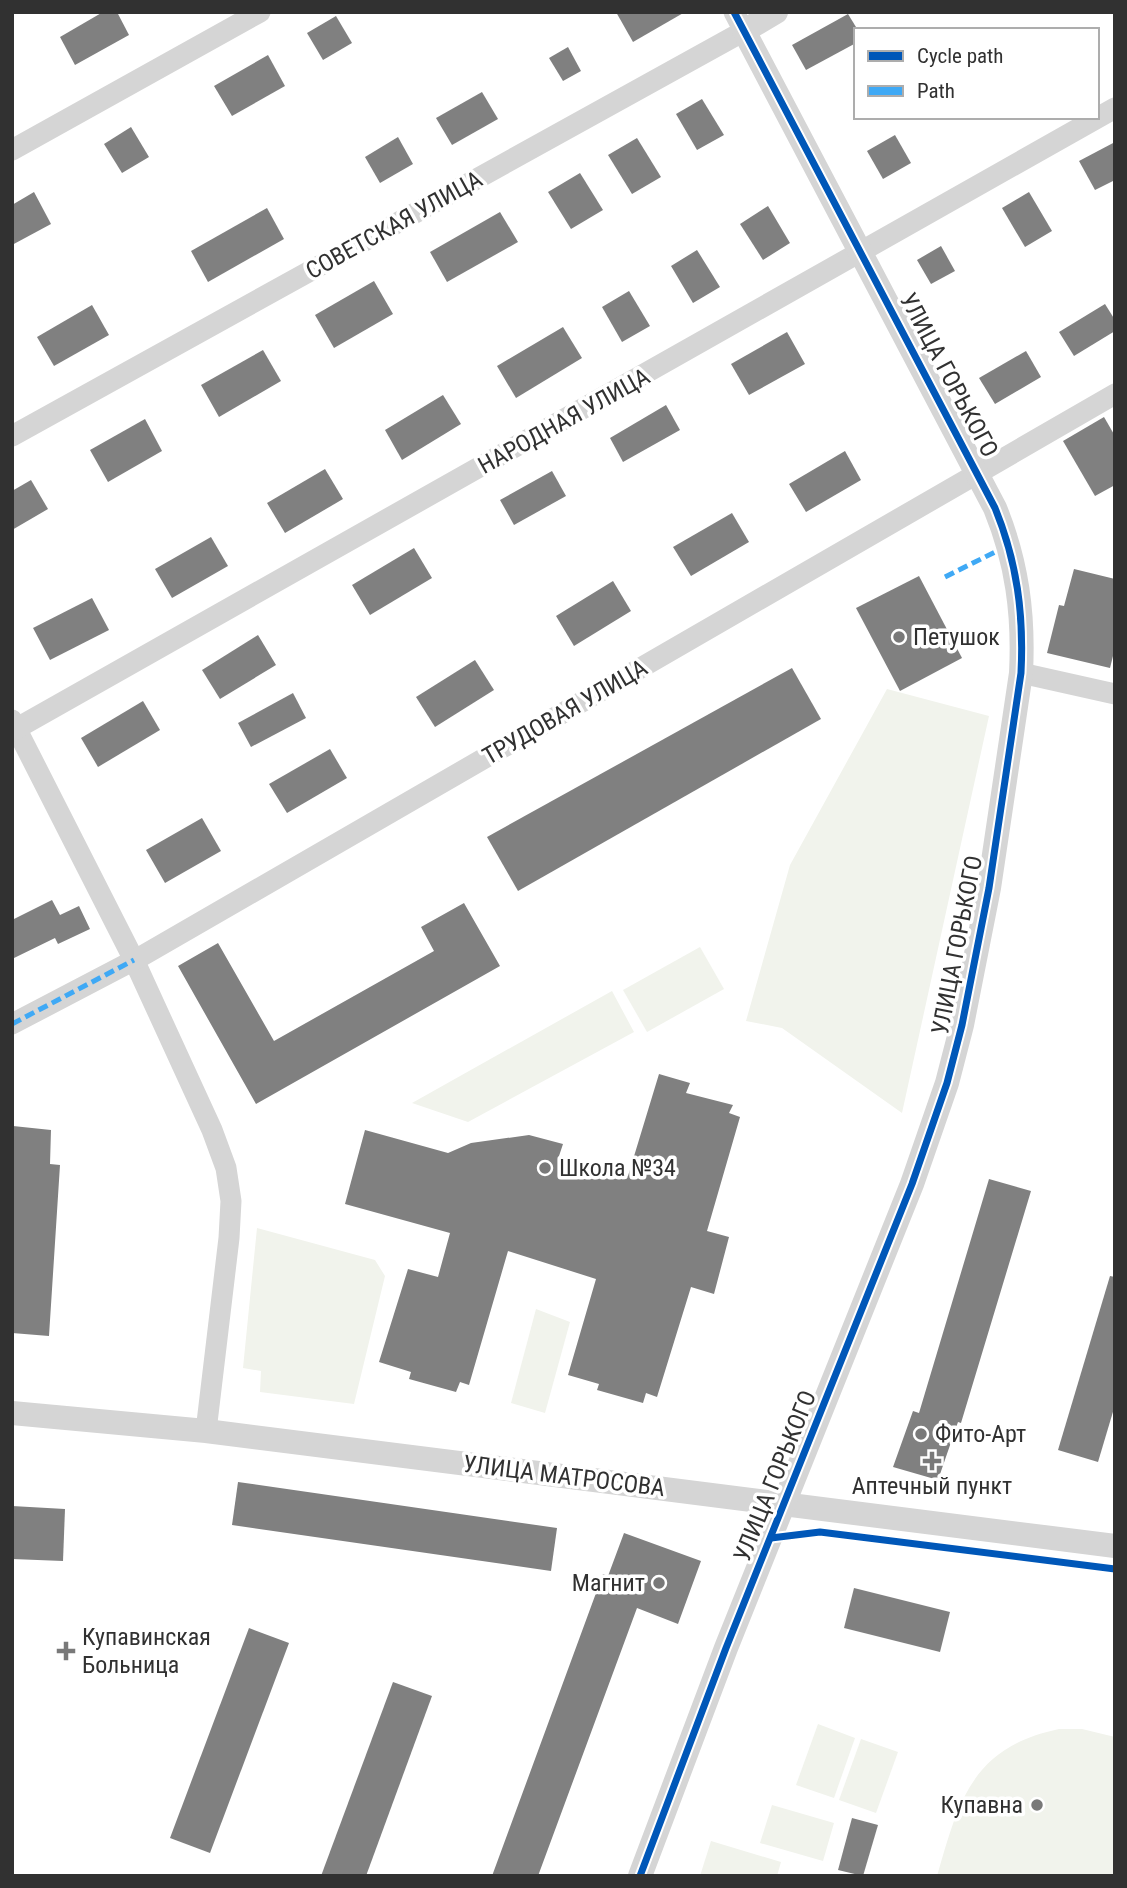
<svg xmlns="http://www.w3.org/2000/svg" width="1127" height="1888" viewBox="0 0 1127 1888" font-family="'Roboto Condensed',sans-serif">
<rect width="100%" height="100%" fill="#fff"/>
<g fill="#f1f3ec">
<polygon points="887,689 989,716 902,1113 782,1028 746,1021 790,865"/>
<polygon points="700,947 724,989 647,1032 623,990"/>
<polygon points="612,991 634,1032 468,1122 412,1103"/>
<polygon points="257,1228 375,1260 385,1276 354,1404 260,1392 261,1371 243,1368"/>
<polygon points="536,1309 570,1322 545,1413 511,1403"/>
<polygon points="818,1724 855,1738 834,1798 796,1785"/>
<path d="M1059,1729h23l33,8v139h-178c22,-77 36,-129 122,-147z"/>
<polygon points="861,1739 898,1752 876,1813 839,1800"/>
<polygon points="772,1805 834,1823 823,1861 760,1843"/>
<polygon points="711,1841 781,1862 777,1876 700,1876"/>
</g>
<g fill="#808080">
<polygon points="103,12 117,12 129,35 75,65 60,37"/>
<polygon points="616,12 685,12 633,42"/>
<polygon points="848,14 856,27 856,43 806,70 792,45"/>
<polygon points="336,16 352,43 323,60 307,33"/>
<polygon points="568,47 581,71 563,81 549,58"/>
<polygon points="268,55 285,86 232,116 214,86"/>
<polygon points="482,92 498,119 452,145 436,118"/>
<polygon points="702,99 724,135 697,150 676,114"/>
<polygon points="131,127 149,157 122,173 104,144"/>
<polygon points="895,135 911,163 883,179 867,151"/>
<polygon points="398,137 413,164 380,183 365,157"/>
<polygon points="637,138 661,177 632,194 608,155"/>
<polygon points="1115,142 1115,180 1095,190 1079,161"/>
<polygon points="580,173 603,210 571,229 548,192"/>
<polygon points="34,192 51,224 12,245 12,205"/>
<polygon points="1029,192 1052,231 1025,247 1002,208"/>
<polygon points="768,206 790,243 763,260 740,224"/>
<polygon points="267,208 284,239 208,282 191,251"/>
<polygon points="500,212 518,242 447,282 430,252"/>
<polygon points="941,246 955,271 931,284 917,260"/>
<polygon points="697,250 720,287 693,303 671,266"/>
<polygon points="374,281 393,314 334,348 315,315"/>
<polygon points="629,291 650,326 622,342 602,307"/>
<polygon points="1105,304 1115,320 1115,331 1074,356 1059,332"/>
<polygon points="92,305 109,335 54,366 37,337"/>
<polygon points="563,327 582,358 516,398 497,366"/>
<polygon points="787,332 805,364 749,395 731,364"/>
<polygon points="263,350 281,381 219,417 201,385"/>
<polygon points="1026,351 1041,377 995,404 979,378"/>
<polygon points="443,395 461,424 402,460 385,430"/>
<polygon points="666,405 680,430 623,462 610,438"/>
<polygon points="1104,417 1115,436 1115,485 1095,496 1063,441"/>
<polygon points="145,419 162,451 108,482 90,450"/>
<polygon points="845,451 861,480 806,512 789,484"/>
<polygon points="325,469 343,499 285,533 267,503"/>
<polygon points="552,471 566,496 514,525 500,500"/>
<polygon points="31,480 48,509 12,530 12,491"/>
<polygon points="732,513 749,542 691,576 673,547"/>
<polygon points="211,537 228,566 172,598 155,569"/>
<polygon points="414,548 432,578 370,615 352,585"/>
<polygon points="1074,569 1115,579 1115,648 1110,668 1047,653 1059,605 1064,606"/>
<polygon points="919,576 962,658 900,691 856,608"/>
<polygon points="613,581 631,611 574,646 556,616"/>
<polygon points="92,598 109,630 50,660 33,628"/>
<polygon points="258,635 276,665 220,699 202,670"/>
<polygon points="475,660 494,690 435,727 416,697"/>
<polygon points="792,668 821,719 518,891 487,837"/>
<polygon points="293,693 306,718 251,747 238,723"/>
<polygon points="143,701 160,730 98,767 81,738"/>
<polygon points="330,749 347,778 287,813 269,784"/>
<polygon points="202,818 221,851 165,883 146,850"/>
<polygon points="52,900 60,915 79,906 90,929 58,944 55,938 12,959 12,920"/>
<polygon points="464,903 500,966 256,1104 178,966 218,943 274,1041 434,951 421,927"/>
<polygon points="659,1074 690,1083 686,1093 733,1105 729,1113 740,1117 707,1231 729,1237 714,1294 691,1287 657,1397 646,1393 643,1403 597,1390 599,1384 568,1375 596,1279 508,1251 469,1385 460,1382 456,1392 409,1379 411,1372 379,1362 408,1269 438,1277 450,1233 345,1204 365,1130 448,1153 471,1143 529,1135 563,1144 559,1156 628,1176"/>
<polygon points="13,1126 51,1130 50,1164 60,1165 49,1336 12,1333"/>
<polygon points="989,1179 1031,1191 961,1423 958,1422 938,1480 893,1467 913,1411 919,1413"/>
<polygon points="1110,1276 1115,1277 1115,1405 1098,1462 1058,1450"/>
<polygon points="238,1482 557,1528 551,1571 232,1525"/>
<polygon points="12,1506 65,1509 63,1561 12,1559"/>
<polygon points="624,1533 701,1561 678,1624 637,1608 538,1876 492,1876 603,1574 608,1576"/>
<polygon points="854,1588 950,1612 940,1652 844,1628"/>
<polygon points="249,1628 289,1643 210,1853 170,1838"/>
<polygon points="393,1682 432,1696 366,1876 321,1876"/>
<polygon points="852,1818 878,1825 863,1876 838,1870"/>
</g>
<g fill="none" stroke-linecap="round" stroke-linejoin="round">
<g stroke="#d5d5d5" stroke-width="21">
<polyline points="12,150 260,12"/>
<polyline points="12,436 744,31 734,12"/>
<polyline points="1021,673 1115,694"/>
<polyline points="12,720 134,960 212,1130 226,1168 231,1201 229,1238 206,1431"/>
<polyline points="12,731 1115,108"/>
<polyline points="12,1024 142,956 1115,394"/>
</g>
<g stroke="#d5d5d5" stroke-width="24">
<polyline points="12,1413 206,1431 1115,1546"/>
<path d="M640,1876l86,-228 186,-464 35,-101 15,-58 27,-137 32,-215c3,-59 -4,-111 -26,-165l-251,-477 32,-19"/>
</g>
<g stroke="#3fa9f5" stroke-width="5" stroke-dasharray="10 5" stroke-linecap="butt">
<polyline points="945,577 995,552"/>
<polyline points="12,1024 134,960"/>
</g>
<defs>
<g id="cycleway">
<polyline points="771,1538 820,1532 1115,1569"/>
<path d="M640,1876l86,-228 186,-464 35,-101 15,-58 27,-137 32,-215c3,-59 -4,-111 -26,-165l-261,-496"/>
</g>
</defs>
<use href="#cycleway" stroke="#fff" stroke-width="11"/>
<use href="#cycleway" stroke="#0057b8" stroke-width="7"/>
</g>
<g fill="#797979" stroke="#fff" stroke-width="2.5">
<circle cx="899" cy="637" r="7"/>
<circle cx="545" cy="1168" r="7"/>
<circle cx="921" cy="1434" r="7"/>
<path d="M928.5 1450.5h7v7h7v7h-7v7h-7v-7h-7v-7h7z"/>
<circle cx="659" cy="1583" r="7"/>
<path d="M62.5 1640.5h7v7h7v7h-7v7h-7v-7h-7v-7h7z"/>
<circle cx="1037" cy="1805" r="7"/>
</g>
<g text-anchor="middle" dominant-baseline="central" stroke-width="7" stroke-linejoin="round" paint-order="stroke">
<g font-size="24" fill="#313131" stroke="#fff">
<text transform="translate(394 225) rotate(-29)">СОВЕТСКАЯ УЛИЦА</text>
<text transform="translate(949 375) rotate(62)">УЛИЦА ГОРЬКОГО</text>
<text transform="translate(564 421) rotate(-29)">НАРОДНАЯ УЛИЦА</text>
<text transform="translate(565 712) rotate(-30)">ТРУДОВАЯ УЛИЦА</text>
<text transform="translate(957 945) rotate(-79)">УЛИЦА ГОРЬКОГО</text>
<text transform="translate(564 1476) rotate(7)">УЛИЦА МАТРОСОВА</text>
<text transform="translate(775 1476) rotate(-68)">УЛИЦА ГОРЬКОГО</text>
</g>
<g font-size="24" fill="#313131" stroke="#fff" text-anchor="start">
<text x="913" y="637">Петушок</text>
<text x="559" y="1168">Школа №34</text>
<text x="935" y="1434">Фито-Арт</text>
<text x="932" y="1486" text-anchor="middle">Аптечный пункт</text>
<text x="645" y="1583" text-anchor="end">Магнит</text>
<text x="82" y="1637">Купавинская<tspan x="82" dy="28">Больница</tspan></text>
<text x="1023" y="1805" text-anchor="end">Купавна</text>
</g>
</g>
<rect width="1127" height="1888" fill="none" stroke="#313131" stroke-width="28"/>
<rect x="854" y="28" width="245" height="91" fill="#ffffff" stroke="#adadad" stroke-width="2"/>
<rect x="868" y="51" width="35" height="10" fill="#0057b8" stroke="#adadad" stroke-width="2"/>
<text x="917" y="63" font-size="21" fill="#313131">Cycle path</text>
<rect x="868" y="86" width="35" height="10" fill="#3fa9f5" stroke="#adadad" stroke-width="2"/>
<text x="917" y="98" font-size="21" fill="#313131">Path</text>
</svg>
